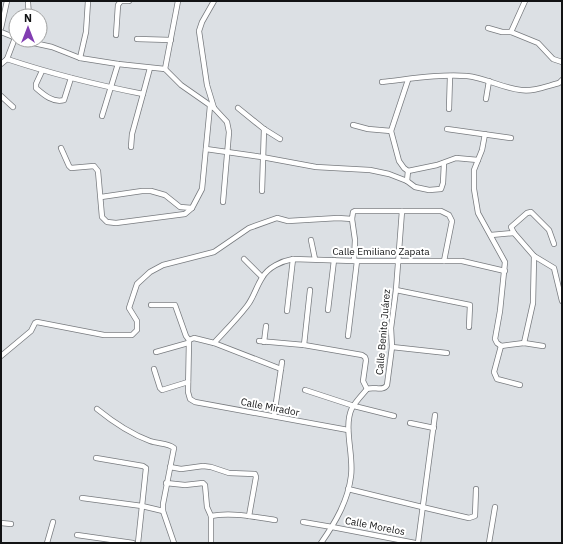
<svg xmlns="http://www.w3.org/2000/svg" width="563" height="544" viewBox="0 0 563 544" font-family="'IBM Plex Sans',sans-serif">
<rect width="100%" height="100%" fill="#dce0e4"/>
<g fill="none" stroke-linecap="round" stroke-linejoin="round">
<defs>
<g id="street">
<polyline points="214,1 202,22 199,31 207,85 214,108"/>
<polyline points="525,1 511,32 538,43 553,59 562,62"/>
<polyline points="28,3 29,16"/>
<polyline points="1,28 7,1"/>
<polyline points="488,28 502,32 511,32"/>
<polyline points="1,32 16,38"/>
<polyline points="116,35 118,5 121,1 129,1"/>
<polyline points="137,39 171,40"/>
<polyline points="20,40 52,47 80,58 118,64 165,69"/>
<polyline points="80,58 86,32 88,1"/>
<path d="M7,59c45,15 90,26 136,35l7,-26"/>
<polyline points="7,59 15,38"/>
<polyline points="1,64 7,59"/>
<polyline points="165,69 181,85 214,108 227,122 229,132 223,202"/>
<polyline points="165,69 178,1"/>
<path d="M42,71l-6,13v4c8,7 17,15 28,12l7,-22"/>
<path d="M382,82c28,-3 57,-8 85,-6 19,2 35,12 54,14 12,2 26,-4 38,-7l3,-3"/>
<polyline points="1,96 13,107"/>
<polyline points="486,99 489,81"/>
<polyline points="238,108 264,129 280,139"/>
<polyline points="449,109 450,76"/>
<polyline points="102,116 118,64"/>
<polyline points="353,125 368,129 391,131"/>
<polyline points="447,129 511,138"/>
<polyline points="485,134 482,150 474,170 474,189 478,213 505,262 500,311 495,339 497,343 501,346"/>
<polyline points="131,147 132,134 143,94"/>
<polyline points="61,148 69,166 71,168 94,166 98,171 102,217 107,222 116,223 185,214 192,208 202,189 210,106"/>
<polyline points="206,149 262,157 316,167 370,170 389,174 407,181 415,187 429,190 441,189 443,183 444,163"/>
<polyline points="408,171 437,165 456,158 478,160"/>
<polyline points="407,181 408,171 404,168 399,161 391,131 408,80"/>
<polyline points="262,191 264,129"/>
<polyline points="101,197 142,191 151,191 165,195 180,207 192,208"/>
<polyline points="352,219 355,240 354,261"/>
<polyline points="491,235 514,233"/>
<polyline points="311,240 315,259"/>
<polyline points="554,244 549,230 531,212 527,213 511,227 514,233 534,256 554,268 562,301"/>
<polyline points="244,259 262,277"/>
<polyline points="396,290 470,305 469,327"/>
<polyline points="151,305 175,305 186,336 189,340"/>
<polyline points="328,310 334,260"/>
<polyline points="287,311 293,259"/>
<polyline points="348,336 357,261"/>
<path d="M189,340l5,-2 20,5c11,-12 23,-24 33,-37 7,-9 9,-19 15,-28 6,-11 20,-17 31,-19l61,2h108l43,10"/>
<polyline points="189,340 188,392 190,399 195,402 348,430"/>
<polyline points="259,341 304,345 362,355 365,357 366,360 363,381 367,389"/>
<polyline points="264,342 266,326"/>
<polyline points="214,343 281,369"/>
<polyline points="524,343 533,303 534,256"/>
<polyline points="304,345 310,290"/>
<polyline points="501,346 494,372 497,379 520,385"/>
<polyline points="501,346 524,343 543,346"/>
<polyline points="392,347 447,353"/>
<polyline points="156,352 188,343"/>
<polyline points="1,356 31,331 35,323 37,322 104,335 132,335 137,330 137,321 129,308 137,284 150,272 163,265 214,252 249,228 277,218 288,221 338,218 352,219 353,212 355,211 441,211 449,215 452,221 444,261"/>
<polyline points="154,369 160,388 162,390 188,382"/>
<polyline points="305,390 354,406 394,416"/>
<path d="M97,409c16,13 34,25 53,32 8,3 18,2 24,7l-11,56v7l11,32"/>
<polyline points="274,416 282,362"/>
<polyline points="410,423 434,428"/>
<polyline points="96,458 143,466 146,468 142,506 163,511"/>
<polyline points="170,467 181,469 203,466 211,467 229,473 255,474 256,477 249,516"/>
<polyline points="166,483 185,485 203,483 205,485 207,507 211,516 211,543"/>
<polyline points="348,489 422,507 469,518 475,516 476,489"/>
<polyline points="82,498 142,506 138,543"/>
<path d="M211,516c21,-4 43,1 64,4"/>
<polyline points="303,522 332,527 415,543"/>
<polyline points="1,523 11,524"/>
<polyline points="77,535 133,543"/>
<polyline points="47,543 53,522"/>
<path d="M321,543c14,-20 27,-42 30,-67 3,-21 -8,-49 1,-68 4,-7 10,-13 15,-19 7,-3 16,3 20,-4l5,-38 -1,-19 5,-38 6,-79"/>
<polyline points="418,543 435,415"/>
<polyline points="489,543 495,507"/>
</g>
</defs>
<use href="#street" stroke="#787b7f" stroke-width="6"/>
<use href="#street" stroke="#fff" stroke-width="4.5"/>
</g>
<g text-anchor="middle" dominant-baseline="central" stroke-width="4" stroke-linejoin="round" paint-order="stroke">
<g font-size="10" fill="#121314" stroke="#fff">
<text x="381" y="251">Calle Emiliano Zapata</text>
<text transform="translate(383 332) rotate(-85)">Calle Benito Juárez</text>
<text transform="translate(270 407) rotate(11)">Calle Mirador</text>
<text transform="translate(375 526) rotate(11)">Calle Morelos</text>
</g>
</g>
<rect width="563" height="544" fill="none" stroke="#121314" stroke-width="4"/>
<g transform="translate(28 28)"><circle r="19" fill="#ffffff" stroke="#a0a1a1"/>
<path d="M0-3L7 15L0 10L-7 15Z" fill="#823eb2"/>
<text y="-6" font-size="11" font-weight="bold" text-anchor="middle" fill="#121314">N</text>
</g>
</svg>
